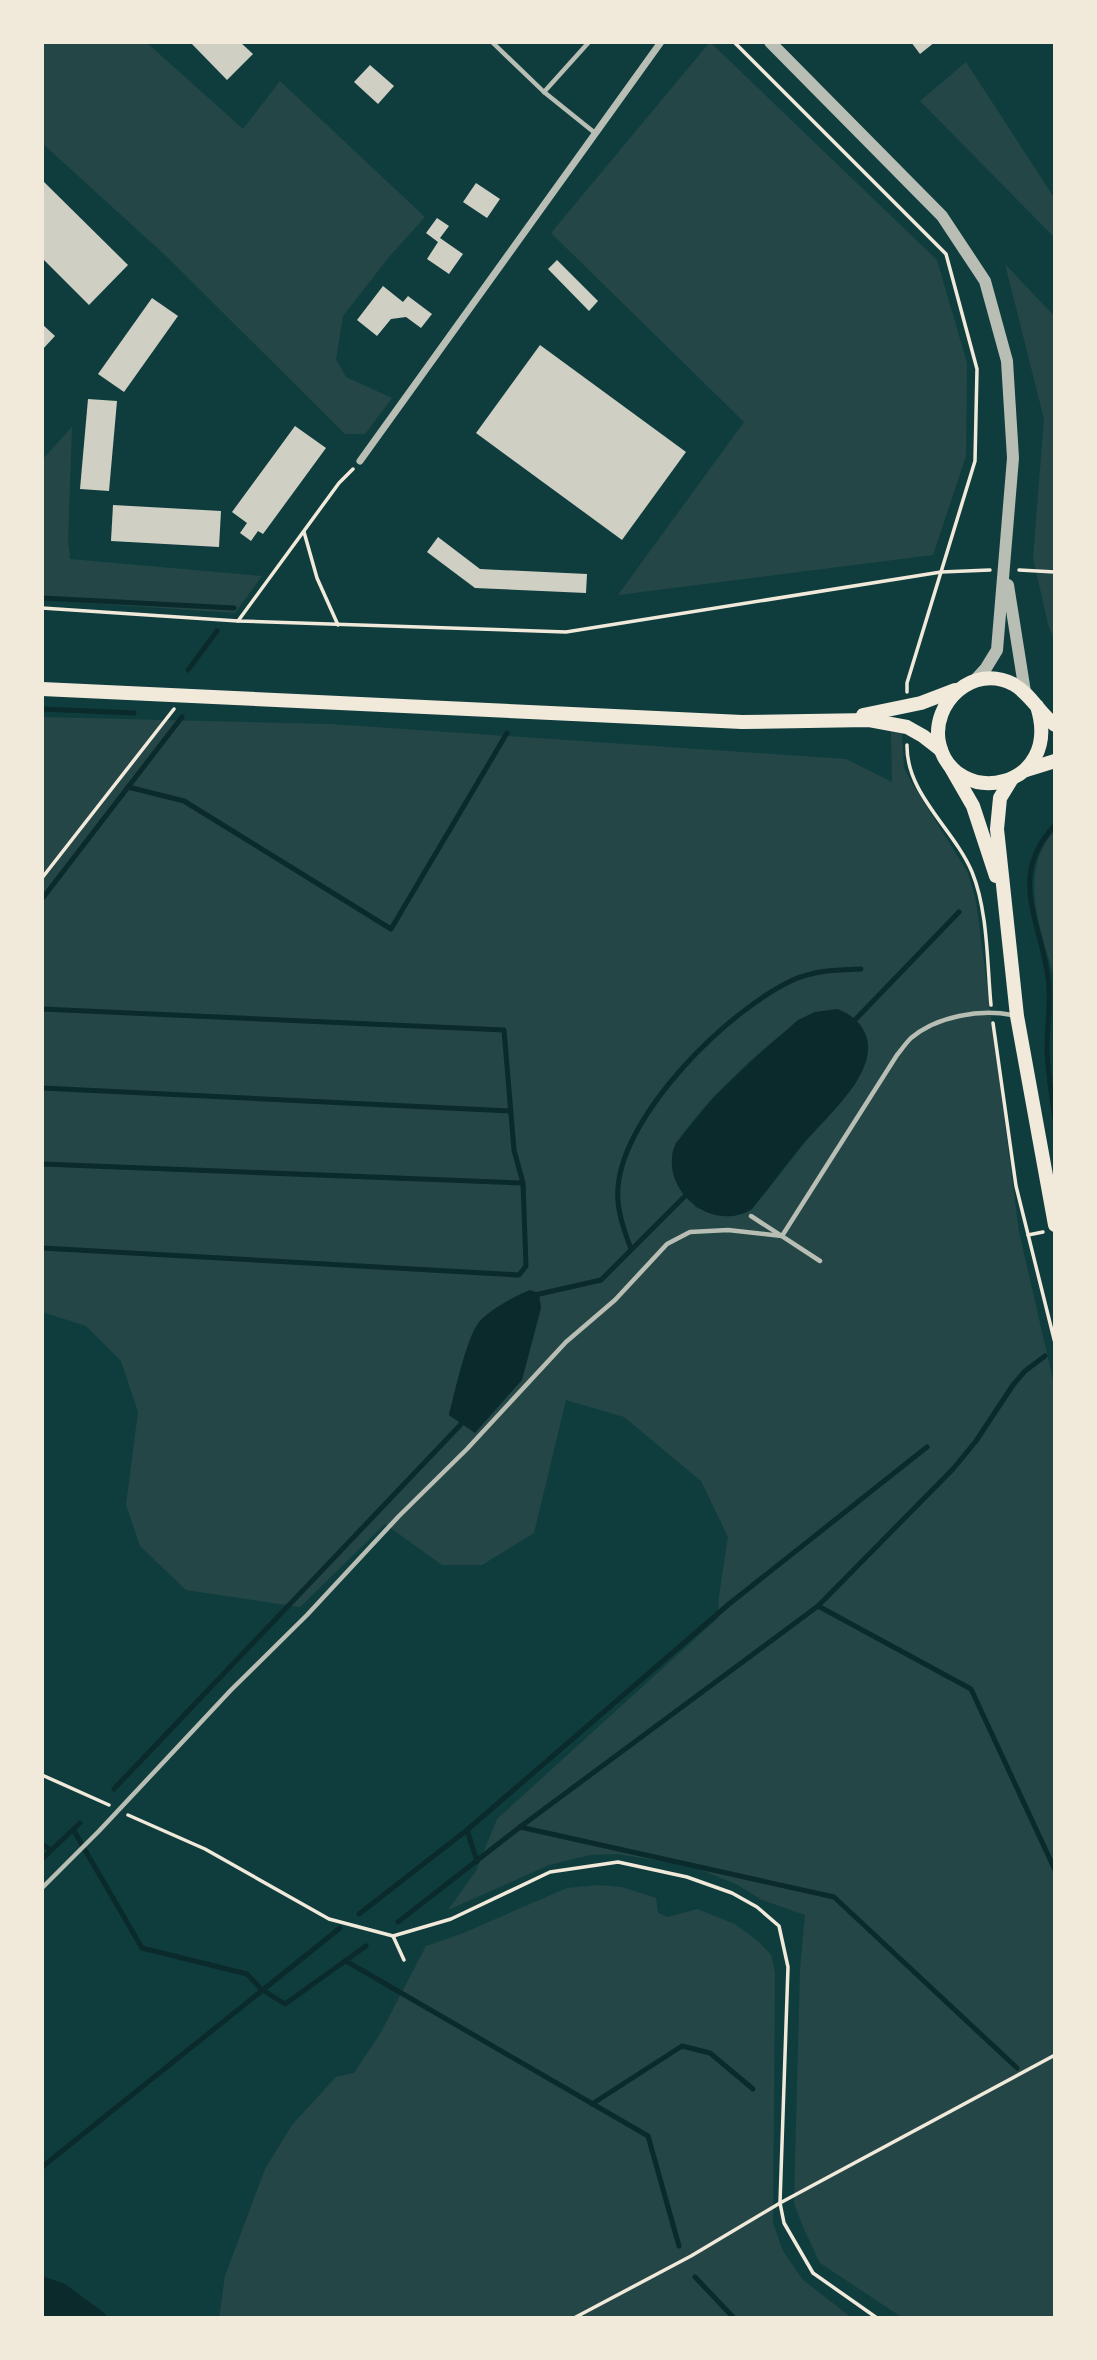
<svg xmlns="http://www.w3.org/2000/svg" width="1097" height="2360" viewBox="0 0 1097 2360" font-family="'PT Sans',sans-serif">
<rect width="100%" height="100%" fill="#0f3d3e"/>
<g fill="#244646" fill-rule="evenodd">
<polygon points="42,42 146,42 243,129 280,81 425,217 389,257 343,316 336,359 346,377 392,398 365,434 345,434 166,256 42,143"/>
<polygon points="710,42 937,260 967,363 966,456 933,555 618,595 744,422 551,233"/>
<polygon points="966,62 1055,199 1055,238 920,101"/>
<polygon points="1005,264 1055,317 1055,642 1048,624 1033,558 1044,419"/>
<polygon points="72,427 68,539 70,559 262,576 235,613 42,600 42,460"/>
<path d="M42,717l289,7 515,35 46,23 -1,-51 11,2 2,35 6,12 58,93 8,28 43,331 36,156v930h-152l-83,-55 -17,-36 -9,-24 6,-234 5,-54 -43,-15 -26,-16 -45,-18 -74,-12 -27,1 -41,10 -101,45 28,-39 21,-52 221,-201 1,-22 9,-59 -27,-56 -77,-64 -58,-17 -32,133 -52,32h-40l-57,-41 -85,83 -114,-17 -46,-44 -14,-41 12,-93 -17,-51 -35,-35 -44,-14zM815,1012l41,71 -53,62 -51,64c-18,12 -38,6 -57,-2l-23,-54c17,-40 105,-122 143,-141zM478,1323l-15,102 -14,-10 16,-61z"/>
<path d="M1055,830v150c-13,-49 -39,-106 0,-150z"/>
<polygon points="598,1885 622,1887 656,1898 658,1913 668,1917 697,1909 735,1924 759,1942 771,1955 775,1972 773,2223 783,2251 803,2280 852,2318 219,2318 225,2276 265,2169 292,2125 336,2077 354,2073 380,2034 426,1946 461,1934 567,1888"/>
</g>
<g fill="#0a2a2b">
<path d="M837,1009c12,4 23,12 28,24 17,38 -40,85 -63,112 -17,21 -33,43 -50,64 -41,26 -96,-22 -76,-66l38,-46 43,-41 41,-36 17,-8z"/>
<path d="M530,1290l9,3 2,15 -19,72 -47,53 -26,-18c5,-20 18,-79 30,-93 13,-14 34,-25 51,-32z"/>
<polygon points="42,2276 65,2284 103,2312 108,2318 42,2318"/>
</g>
<g fill="none" stroke-linecap="round" stroke-linejoin="round">
<g stroke="#0a2a2b" stroke-width="5">
<polyline points="42,598 234,608"/>
<polyline points="188,670 217,631"/>
<polyline points="42,709 134,713"/>
<polyline points="128,787 184,801 391,929 507,733"/>
<path d="M1055,825c-51,54 -10,102 -6,162 1,21 -2,43 -2,64 1,23 5,46 8,69"/>
<polyline points="42,899 182,717"/>
<polyline points="42,1009 504,1030 514,1150 523,1183 526,1266 519,1275 42,1248"/>
<polyline points="852,1023 959,912"/>
<polyline points="42,1088 510,1111"/>
<polyline points="42,1164 523,1183"/>
<path d="M631,1249c-7,-19 -15,-40 -13,-62 6,-74 110,-177 175,-207 22,-10 45,-10 68,-11"/>
<polyline points="535,1295 601,1280 687,1194"/>
<polyline points="818,1606 971,1689 1055,1870"/>
<polyline points="114,1789 466,1419"/>
<polyline points="520,1827 834,1897 1017,2068"/>
<polyline points="467,1830 477,1861"/>
<polyline points="74,1831 142,1948 247,1974 261,1989 285,2004 366,1946"/>
<polyline points="42,1844 51,1850"/>
<polyline points="42,1859 80,1823"/>
<polyline points="359,1914 467,1830 729,1604 927,1447"/>
<polyline points="398,1922 520,1827 818,1606 953,1469 976,1441 1013,1385 1025,1371 1045,1356"/>
<polyline points="346,1961 648,2136 679,2246"/>
<polyline points="592,2104 682,2046 710,2053 753,2089"/>
<polyline points="42,2167 340,1928"/>
<polyline points="695,2277 734,2318"/>
</g>
</g>
<g fill="#cfcfc3">
<polygon points="190,42 240,42 253,54 227,80"/>
<polygon points="911,42 935,42 920,54"/>
<polygon points="370,65 394,86 378,104 354,82"/>
<polygon points="42,180 128,265 89,305 42,258"/>
<polygon points="476,183 500,199 487,218 463,202"/>
<polygon points="437,218 449,226 440,238 463,254 449,274 427,259 438,242 426,233"/>
<polygon points="557,260 598,301 589,311 548,269"/>
<polygon points="383,286 403,302 408,296 432,314 421,328 406,317 391,319 377,336 357,320"/>
<polygon points="152,298 178,316 124,392 98,374"/>
<polygon points="42,324 55,336 42,350"/>
<polygon points="540,345 686,452 622,540 476,433"/>
<polygon points="88,399 117,401 109,491 80,489"/>
<polygon points="295,426 326,448 263,534 258,531 251,541 240,533 247,523 232,512"/>
<polygon points="113,505 221,511 219,547 111,541"/>
<polygon points="438,537 480,569 587,574 586,593 475,588 427,552"/>
</g>
<g fill="none" stroke-linecap="round" stroke-linejoin="round">
<g stroke="#f1e9da" stroke-width="3.5">
<polyline points="734,42 946,254 977,369 975,461 907,683 907,692"/>
<polyline points="304,532 317,578 338,625"/>
<polyline points="1019,570 1055,572"/>
<polyline points="42,608 238,621 566,632 941,572 990,570"/>
<polyline points="238,621 339,483 353,469"/>
<path d="M907,745c-1,49 47,84 65,127 16,39 15,91 19,133"/>
<polyline points="42,878 174,709"/>
<polyline points="993,1023 1016,1186 1055,1343"/>
<polyline points="1028,1235 1043,1232"/>
<polyline points="42,1775 109,1805"/>
<polyline points="128,1815 205,1849 329,1919 393,1936 451,1919 550,1872 618,1862 687,1877 732,1893 757,1907 779,1926 788,1967 780,2203 784,2223 813,2273 877,2318"/>
<polyline points="393,1936 404,1960"/>
<polyline points="574,2318 691,2256 780,2203 1055,2055"/>
</g>
<g stroke="#b8beb3" stroke-width="4.5">
<polyline points="492,42 544,92 595,133"/>
<polyline points="544,92 589,42"/>
<polyline points="751,1216 820,1261"/>
<path d="M42,1888l57,-57 132,-141 76,-75 92,-99 68,-67 99,-107 49,-42 52,-56 23,-12 38,-2 54,6 115,-181c4,-5 9,-12 14,-17 26,-22 69,-29 101,-23"/>
</g>
<polyline stroke="#b8beb3" stroke-width="7" points="360,461 661,42"/>
<g stroke="#b8beb3" stroke-width="12">
<polyline points="770,42 942,216 985,281 1007,361 1013,458 997,650 986,668 975,680"/>
<polyline points="1008,585 1025,692"/>
</g>
<g stroke="#f1e9da" stroke-width="14">
<polyline points="950,766 973,806 996,876"/>
<polyline points="1011,780 1000,798 997,829 1017,1016 1055,1225"/>
</g>
<g stroke="#f1e9da" stroke-width="14">
<polyline points="42,689 742,722 869,720 907,727 923,736 941,750"/>
<path d="M1037,706c27,84 -83,104 -98,37 -8,-40 34,-80 74,-59 18,10 26,29 42,41"/>
<polyline points="863,715 921,703 955,690"/>
<polyline points="1026,770 1055,761"/>
</g>
</g>
<rect width="1097" height="2360" fill="none" stroke="#f1e9da" stroke-width="88"/>
</svg>
